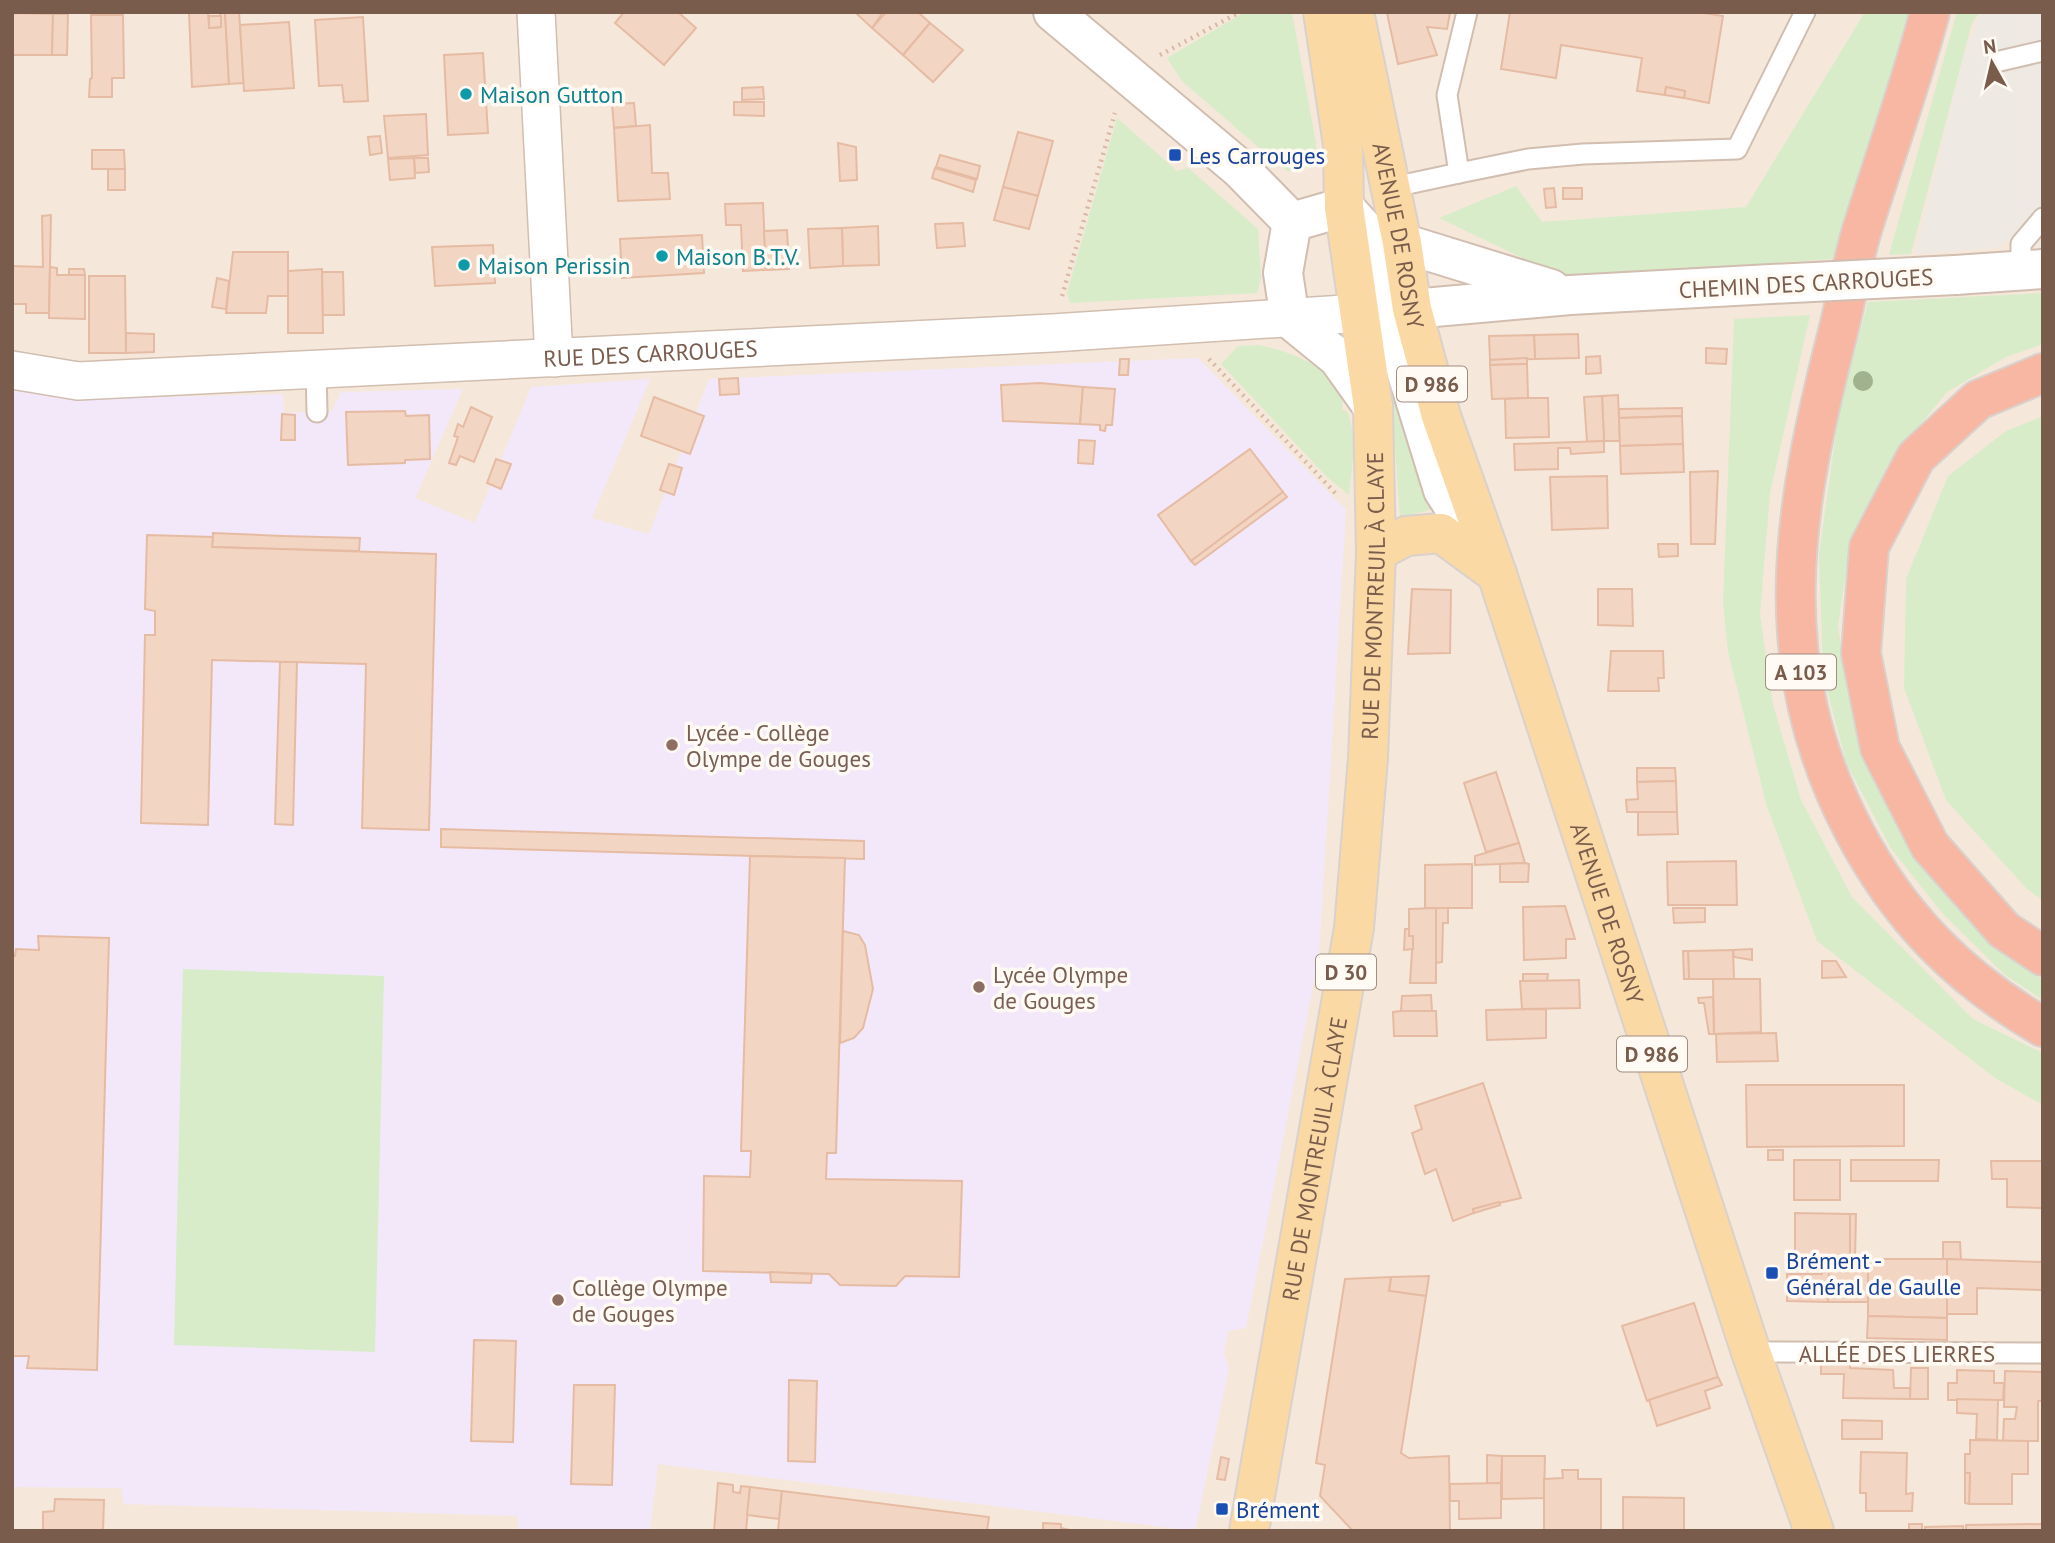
<svg xmlns="http://www.w3.org/2000/svg" width="2055" height="1543" viewBox="0 0 2055 1543" font-family="'PT Sans',sans-serif">
<rect width="100%" height="100%" fill="#fdf6ec"/>
<rect fill="#f5e8da" x="12" y="12" width="2031" height="1519"/>
<polygon fill="#efe9e4" points="1980,12 2043,12 2043,247 2006,241 1996,248 1915,254 1962,62"/>
<polygon fill="#f3e8fa" points="1198,358 1346,510 1319,956 1246,1328 1228,1331 1224,1353 1229,1368 1195,1531 658,1464 650,1531 519,1531 517,1516 124,1504 121,1488 12,1487 12,389 74,399 283,394 284,413 332,411 341,392 463,389 415,498 475,523 531,387 650,379 592,518 649,534 709,379"/>
<g fill="#d8ecc9">
<path d="M1245,12h47l24,131c1,20 -8,28 -28,28l-9,-6 -97,-84 -15,-23z"/>
<polygon points="1865,12 1914,12 1834,259 1562,277 1439,218 1516,186 1542,222 1746,207"/>
<polygon points="1957,12 1980,12 1972,23 1911,254 1889,255"/>
<polygon points="1117,118 1177,171 1188,168 1258,229 1261,278 1257,293 1070,303 1067,293"/>
<polygon points="2043,293 2043,344 2006,357 1947,392 1887,466 1850,545 1838,625 1847,692 1870,769 1905,838 1955,907 2043,981 2043,1000 2005,975 1942,913 1890,847 1846,762 1823,674 1819,555 1839,410 1868,302"/>
<polygon points="1810,315 1770,493 1760,615 1773,704 1801,800 1852,897 1973,1019 2043,1053 2043,1105 1995,1078 1817,941 1767,807 1728,652 1723,603 1734,319"/>
<polygon points="1387,329 1444,506 1400,518"/>
<path d="M1259,345c29,6 90,26 83,65l5,1c11,27 5,56 2,84l-22,-18 -106,-113 17,-18z"/>
<polygon points="2043,416 2043,901 2026,888 1946,800 1904,688 1906,579 1948,476 2006,431"/>
<polygon points="183,969 384,976 375,1352 174,1345"/>
</g>
<g fill="#f3d5c3" stroke="#e6bba3" stroke-width="2">
<polygon points="189,12 208,12 209,28 221,27 220,12 225,12 229,84 192,87"/>
<polygon points="225,12 239,12 244,83 229,84"/>
<polygon points="624,12 678,12 696,28 664,65 615,23"/>
<polygon points="883,12 872,28 856,13 857,12"/>
<polygon points="918,12 930,23 903,55 872,28 886,12"/>
<polygon points="1510,12 1697,12 1723,16 1709,103 1684,98 1685,91 1666,87 1665,95 1637,91 1642,58 1561,45 1556,78 1501,69"/>
<polygon points="12,13 53,14 52,55 12,55"/>
<polygon points="1387,13 1450,13 1447,29 1427,27 1437,55 1398,64"/>
<polygon points="53,14 68,14 67,55 52,55"/>
<polygon points="91,15 123,15 124,78 112,78 112,97 89,97 90,79 92,78"/>
<polygon points="209,16 221,16 221,27 209,28"/>
<polygon points="363,17 368,101 344,102 342,85 319,86 315,20"/>
<polygon points="289,22 294,88 244,91 240,25"/>
<polygon points="930,23 963,50 933,82 903,55"/>
<polygon points="483,53 488,133 448,135 444,55"/>
<polygon points="763,87 764,99 742,100 742,88"/>
<polygon points="1666,87 1685,91 1684,98 1665,95"/>
<polygon points="734,102 764,102 764,116 734,115"/>
<polygon points="634,103 636,126 614,128 612,104"/>
<polygon points="426,114 428,155 388,158 384,116"/>
<polygon points="650,125 652,173 668,173 670,199 618,201 614,128"/>
<polygon points="1018,132 1053,141 1038,196 1003,187"/>
<polygon points="380,136 382,153 370,155 368,137"/>
<polygon points="838,143 856,147 857,180 840,181"/>
<polygon points="92,150 124,150 125,169 92,169"/>
<polygon points="940,155 980,166 977,179 936,167"/>
<polygon points="414,158 428,158 429,172 415,173"/>
<polygon points="414,158 415,178 390,180 388,159"/>
<polygon points="935,168 976,180 973,192 932,178"/>
<rect x="108" y="169" width="17" height="21"/>
<polygon points="1003,187 1038,196 1029,229 994,220"/>
<polygon points="1554,188 1556,207 1546,208 1544,189"/>
<rect x="1563" y="188" width="19" height="11"/>
<polygon points="763,203 766,270 743,271 741,225 726,225 725,204"/>
<polygon points="51,215 49,313 26,313 26,304 12,304 12,266 43,267 42,216"/>
<polygon points="963,223 965,246 937,248 935,224"/>
<polygon points="878,226 879,265 843,266 842,228"/>
<polygon points="842,228 843,266 810,268 808,229"/>
<polygon points="787,230 789,269 766,270 764,231"/>
<polygon points="702,235 704,273 622,278 620,239"/>
<polygon points="493,245 495,283 435,286 432,247"/>
<polygon points="233,252 288,252 288,296 268,296 266,313 226,313"/>
<polygon points="50,267 57,268 57,275 85,275 85,319 49,318"/>
<polygon points="69,269 84,269 85,275 69,275"/>
<polygon points="322,269 323,333 288,333 288,271"/>
<polygon points="322,272 343,272 344,315 323,315"/>
<polygon points="89,276 125,276 126,353 89,353"/>
<polygon points="217,278 229,281 226,309 212,307"/>
<polygon points="126,333 154,334 154,352 126,353"/>
<polygon points="1578,334 1579,358 1535,359 1534,335"/>
<polygon points="1534,335 1535,359 1490,360 1489,336"/>
<polygon points="1706,348 1727,349 1726,364 1706,363"/>
<polygon points="1600,356 1601,373 1586,374 1586,357"/>
<polygon points="1527,358 1527,364 1490,365 1490,360"/>
<polygon points="1120,359 1129,359 1128,375 1119,375"/>
<polygon points="1527,364 1528,398 1492,399 1490,365"/>
<polygon points="738,378 739,394 720,395 719,379"/>
<polygon points="1040,383 1083,387 1080,424 1003,421 1001,385"/>
<polygon points="1083,387 1115,389 1112,425 1106,425 1105,431 1100,430 1100,425 1080,424"/>
<polygon points="1618,395 1620,441 1604,441 1602,396"/>
<polygon points="1602,396 1604,441 1587,442 1584,397"/>
<polygon points="654,397 704,416 690,454 641,436"/>
<polygon points="1528,398 1548,398 1549,437 1506,438 1505,399"/>
<polygon points="471,407 492,417 474,462 460,456 456,465 449,463 458,437 454,436 458,424 463,427"/>
<polygon points="1682,408 1682,416 1619,418 1619,409"/>
<polygon points="405,411 406,416 429,415 430,459 405,460 405,463 348,465 346,412"/>
<polygon points="282,414 295,415 295,440 281,440"/>
<polygon points="1682,416 1683,444 1620,446 1619,418"/>
<polygon points="1079,440 1095,441 1093,464 1078,463"/>
<polygon points="1604,441 1604,452 1571,454 1570,448 1558,448 1558,469 1515,470 1514,444"/>
<polygon points="1683,444 1684,472 1621,474 1620,446"/>
<polygon points="1250,449 1283,492 1191,561 1158,515"/>
<polygon points="496,459 511,464 501,489 487,483"/>
<polygon points="669,464 682,468 674,495 660,490"/>
<polygon points="1718,471 1715,544 1691,544 1690,472"/>
<polygon points="1607,476 1608,528 1552,530 1550,477"/>
<polygon points="1283,492 1287,497 1195,565 1191,561"/>
<polygon points="213,533 282,536 360,538 359,551 212,547"/>
<polygon points="147,535 213,537 212,547 436,554 429,830 362,828 366,664 212,660 208,825 141,823 145,635 155,635 155,611 145,609"/>
<polygon points="1658,544 1678,544 1678,556 1659,557"/>
<polygon points="1412,589 1451,590 1450,653 1408,654"/>
<polygon points="1598,589 1632,589 1633,626 1598,625"/>
<polygon points="1611,651 1663,651 1664,678 1658,678 1659,691 1608,691"/>
<polygon points="280,662 297,662 293,825 275,824"/>
<polygon points="1637,768 1675,768 1676,781 1637,782"/>
<polygon points="1496,772 1519,843 1486,852 1464,783"/>
<polygon points="1676,781 1677,812 1627,812 1626,800 1638,799 1637,782"/>
<polygon points="1638,812 1677,812 1678,834 1638,835"/>
<polygon points="441,829 864,841 864,859 441,847"/>
<polygon points="1519,843 1525,863 1475,865 1475,856"/>
<polygon points="750,856 845,858 836,1153 827,1153 826,1179 962,1181 959,1277 905,1276 896,1286 840,1285 829,1274 703,1271 704,1176 750,1177 751,1151 741,1151"/>
<polygon points="1736,861 1737,905 1668,905 1667,862"/>
<polygon points="1525,863 1529,864 1528,882 1500,882 1500,864"/>
<polygon points="1472,864 1472,908 1425,908 1425,865"/>
<polygon points="1565,906 1575,939 1566,939 1566,958 1524,960 1523,907"/>
<polygon points="1436,908 1448,908 1448,923 1443,923 1442,962 1436,963"/>
<polygon points="1436,908 1436,983 1410,983 1413,936 1409,936 1409,909"/>
<polygon points="1673,908 1705,908 1705,922 1674,923"/>
<polygon points="1405,929 1409,929 1409,936 1413,936 1413,949 1404,950"/>
<polygon points="843,931 859,935 865,945 873,989 863,1028 854,1038 840,1043"/>
<polygon points="38,936 109,938 97,1370 27,1368 29,1356 12,1356 12,956 15,956 16,949 39,950"/>
<polygon points="1752,949 1752,960 1734,957 1733,950"/>
<polygon points="1733,950 1734,979 1689,979 1688,951"/>
<polygon points="1683,951 1688,951 1689,979 1684,979"/>
<polygon points="1822,961 1836,961 1846,977 1822,978"/>
<polygon points="1523,974 1548,974 1547,981 1523,982"/>
<polygon points="1713,979 1760,979 1761,1032 1714,1034"/>
<polygon points="1579,980 1580,1008 1522,1009 1520,981"/>
<polygon points="1431,995 1432,1011 1401,1011 1402,996"/>
<polygon points="1713,997 1714,1034 1709,1034 1704,1003 1699,1003 1698,998"/>
<polygon points="1546,1009 1546,1038 1487,1040 1486,1010"/>
<polygon points="1401,1011 1436,1011 1437,1036 1394,1036 1393,1012"/>
<polygon points="1776,1033 1778,1061 1717,1062 1716,1034"/>
<polygon points="1483,1083 1521,1198 1473,1209 1474,1213 1453,1221 1436,1169 1425,1174 1412,1133 1422,1129 1415,1106"/>
<polygon points="1746,1085 1904,1085 1904,1146 1747,1147"/>
<rect x="1768" y="1150" width="15" height="10"/>
<rect x="1794" y="1160" width="46" height="40"/>
<polygon points="1851,1160 1939,1160 1938,1181 1851,1181"/>
<polygon points="1991,1161 2043,1161 2043,1208 2007,1207 2007,1179 1992,1179"/>
<polygon points="1499,1202 1500,1205 1474,1213 1473,1209"/>
<polygon points="1795,1213 1850,1214 1850,1258 1795,1258"/>
<polygon points="1850,1214 1856,1214 1855,1258 1850,1258"/>
<polygon points="1943,1242 1960,1242 1961,1260 1943,1259"/>
<polygon points="1829,1258 1868,1259 1868,1302 1828,1302"/>
<polygon points="1868,1259 1947,1259 1947,1318 1868,1316"/>
<polygon points="1947,1259 2043,1262 2043,1290 1977,1288 1977,1314 1947,1314"/>
<polygon points="1822,1269 1829,1269 1828,1302 1787,1301 1787,1274 1822,1274"/>
<polygon points="770,1272 812,1274 811,1283 771,1282"/>
<polygon points="1429,1276 1426,1296 1389,1291 1391,1277"/>
<polygon points="1391,1277 1389,1291 1426,1296 1401,1453 1409,1458 1449,1456 1450,1531 1353,1531 1320,1496 1325,1465 1316,1463 1345,1279"/>
<polygon points="1694,1303 1718,1377 1647,1401 1622,1326"/>
<polygon points="1868,1316 1947,1318 1947,1340 1867,1338"/>
<polygon points="474,1340 516,1341 513,1442 471,1441"/>
<polygon points="1821,1357 1850,1358 1850,1368 1893,1370 1894,1388 1910,1388 1910,1399 1843,1398 1844,1374 1821,1374"/>
<polygon points="1911,1368 1928,1368 1928,1399 1910,1399"/>
<polygon points="1957,1370 1994,1371 1994,1383 2004,1383 2003,1400 1948,1400 1948,1383 1957,1383"/>
<polygon points="2005,1371 2043,1372 2043,1401 2038,1401 2038,1441 2003,1441 2004,1419 2015,1419 2017,1407 2004,1407"/>
<polygon points="1718,1377 1722,1385 1705,1391 1710,1408 1657,1426 1649,1400"/>
<polygon points="789,1380 817,1381 815,1462 788,1461"/>
<polygon points="574,1385 615,1385 612,1485 571,1484"/>
<polygon points="1957,1399 1998,1400 1997,1440 1976,1439 1977,1414 1957,1413"/>
<polygon points="1842,1420 1882,1421 1882,1439 1842,1439"/>
<polygon points="1970,1440 2028,1441 2028,1474 2012,1474 2012,1504 1969,1504 1970,1473 1965,1473 1965,1454 1970,1454"/>
<polygon points="1861,1452 1907,1453 1906,1494 1913,1493 1912,1511 1866,1511 1866,1493 1860,1493"/>
<polygon points="1487,1455 1502,1456 1501,1483 1487,1484"/>
<polygon points="1502,1456 1545,1456 1544,1498 1502,1499"/>
<polygon points="1221,1457 1229,1459 1225,1480 1217,1479"/>
<polygon points="1562,1470 1578,1470 1578,1479 1601,1479 1601,1531 1544,1531 1544,1479 1563,1478"/>
<polygon points="1965,1473 1970,1473 1969,1504 1965,1503"/>
<polygon points="718,1483 733,1485 733,1492 740,1493 741,1486 750,1487 746,1531 714,1531"/>
<polygon points="1501,1483 1501,1518 1459,1519 1459,1501 1450,1501 1450,1484"/>
<polygon points="750,1487 782,1491 779,1519 747,1515"/>
<polygon points="782,1491 989,1517 987,1531 778,1531"/>
<polygon points="1623,1497 1684,1498 1684,1531 1623,1531"/>
<polygon points="55,1499 104,1500 103,1531 43,1531 43,1512 54,1511"/>
<polygon points="1043,1523 1061,1524 1061,1528 1075,1531 1043,1531"/>
<rect x="1909" y="1524" width="13" height="7"/>
<polygon points="2042,1524 2042,1531 1966,1531 1966,1525"/>
<polygon points="1963,1526 1963,1531 1925,1531 1925,1527"/>
</g>
<g fill="none" stroke-linecap="round" stroke-linejoin="round">
<defs>
<g id="service">
<polyline points="2000,61 2043,51"/>
<polyline points="1459,173 1528,159 1583,154 1737,149 1805,12"/>
<polyline points="1389,188 1459,173 1447,95 1467,12"/>
<polyline points="2021,271 2021,244 2043,218"/>
<polyline points="316,370 317,412"/>
<polyline points="1751,1352 2043,1353"/>
</g>
<g id="minor">
<polyline points="536,12 554,358"/>
<path id="s1" d="M12,370l66,11 974,-48 339,-22"/>
</g>
<g id="tertiary">
<polyline points="1053,12 1240,169 1292,222"/>
<polyline points="1292,222 1344,207 1371,237 1388,312 1443,490 1480,547"/>
<polyline points="1292,222 1283,273 1290,319 1338,358 1373,407"/>
<polyline points="1371,237 1402,243 1551,289"/>
<polyline points="1955,275 2043,269"/>
<polyline points="1412,309 1570,295 1771,284"/>
</g>
<g id="primary">
<path id="s2" d="M1354,12l48,231 10,66 29,107 56,158 254,778 63,179"/>
<polyline points="1376,552 1406,536 1441,533 1497,574"/>
<path id="s3" d="M1249,1531l105,-603 14,-170 8,-206 -3,-145 -29,-200 -1,-62 -20,-133"/>
</g>
<g id="motorway">
<path d="M1930,12c-20,75 -46,147 -69,221 -9,32 -15,66 -23,99 -45,176 -73,330 16,499 45,86 105,147 189,196"/>
<polyline points="2043,373 1978,400 1916,457 1869,547 1861,653 1880,748 1930,846 2004,930 2043,956"/>
</g>
</defs>
<use href="#service" stroke="#d1beb0" stroke-width="23"/>
<use href="#minor" stroke="#d1beb0" stroke-width="40"/>
<use href="#tertiary" stroke="#d1beb0" stroke-width="42"/>
<use href="#primary" stroke="#dad1cd" stroke-width="42"/>
<use href="#motorway" stroke="#dad1cd" stroke-width="42"/>
<g stroke="#d9b8a5" stroke-width="4.5" stroke-dasharray="2 5" stroke-linecap="butt">
<polyline points="1160,55 1240,12"/>
<polyline points="1062,296 1115,113"/>
<polyline points="1209,359 1338,496"/>
</g>
<use href="#service" stroke="#fff" stroke-width="19"/>
<use href="#minor" stroke="#fff" stroke-width="37"/>
<use href="#tertiary" stroke="#fff" stroke-width="38"/>
<use href="#primary" stroke="#fbd9a5" stroke-width="38"/>
<use href="#motorway" stroke="#f7b7a3" stroke-width="38"/>
<defs>
<polyline id="tertiary-bridge" points="1771,284 1955,275"/>
</defs>
<use href="#tertiary-bridge" stroke="#d1beb0" stroke-width="42" stroke-linecap="butt"/>
<use href="#tertiary-bridge" stroke="#fff" stroke-width="38"/>
</g>
<circle fill="#a0b28e" cx="1863" cy="381" r="10"/>
<g fill="#0f9aa8" stroke="#fffaf3" stroke-width="2.5">
<circle cx="466" cy="94" r="7"/>
<circle cx="662" cy="256" r="7"/>
<circle cx="464" cy="265" r="7"/>
</g>
<g fill="#1a4fb4" stroke="#fffaf3" stroke-width="2.5">
<rect x="1168" y="148" width="14" height="14" rx="3.5"/>
<rect x="1765" y="1266" width="14" height="14" rx="3.5"/>
<rect x="1215" y="1502" width="14" height="14" rx="3.5"/>
</g>
<g fill="#8d6e63" stroke="#fffaf3" stroke-width="2.5">
<circle cx="672" cy="745" r="7"/>
<circle cx="979" cy="987" r="7"/>
<circle cx="558" cy="1300" r="7"/>
</g>
<g text-anchor="middle" dominant-baseline="central" stroke-width="7" stroke-linejoin="round" paint-order="stroke">
<g fill="#fffaf3" stroke="#a28b7f" stroke-width="2">
<rect x="1397" y="366.5" width="70" height="35" rx="5"/>
<rect x="1766" y="654.5" width="70" height="35" rx="5"/>
<rect x="1316" y="954.5" width="60" height="35" rx="5"/>
<rect x="1617" y="1036.5" width="70" height="35" rx="5"/>
</g>
<g font-size="21" font-weight="bold" fill="#7a5c4d">
<text x="1432" y="384">D 986</text>
<text x="1801" y="672">A 103</text>
<text x="1346" y="972">D 30</text>
<text x="1652" y="1054">D 986</text>
</g>
<g font-size="23" fill="#0d838f" stroke="#fffaf3" text-anchor="start">
<text x="480" y="94">Maison Gutton</text>
<text x="676" y="256">Maison B.T.V.</text>
<text x="478" y="265">Maison Perissin</text>
</g>
<g font-size="23" fill="#164399" stroke="#fffaf3" text-anchor="start">
<text x="1189" y="155">Les Carrouges</text>
<text x="1786" y="1260">Brément -<tspan x="1786" dy="26">Général de Gaulle</tspan></text>
<text x="1236" y="1509">Brément</text>
</g>
<g font-size="23" fill="#7a5c4d" stroke="#fffaf3">
<text stroke="none"><textPath href="#s2" startOffset="228">AVENUE DE ROSNY</textPath></text>
<text transform="translate(1806 283) rotate(-3)">CHEMIN DES CARROUGES</text>
<text stroke="none"><textPath href="#s1" startOffset="640">RUE DES CARROUGES</textPath></text>
<text stroke="none"><textPath href="#s3" startOffset="945">RUE DE MONTREUIL À CLAYE</textPath></text>
<text stroke="none"><textPath href="#s2" startOffset="938">AVENUE DE ROSNY</textPath></text>
<text stroke="none"><textPath href="#s3" startOffset="378">RUE DE MONTREUIL À CLAYE</textPath></text>
<text x="1897" y="1353">ALLÉE DES LIERRES</text>
</g>
<g font-size="23" fill="#785e54" stroke="#fffaf3" text-anchor="start">
<text x="686" y="732">Lycée - Collège<tspan x="686" dy="26">Olympe de Gouges</tspan></text>
<text x="993" y="974">Lycée Olympe<tspan x="993" dy="26">de Gouges</tspan></text>
<text x="572" y="1287">Collège Olympe<tspan x="572" dy="26">de Gouges</tspan></text>
</g>
</g>
<rect width="2055" height="1543" fill="none" stroke="#7a5c4d" stroke-width="28"/>
<g transform="translate(1992 63) rotate(352)" stroke="#fffaf3" stroke-width="5" paint-order="stroke">
<path d="M0-5L12 26L0 18L-12 26Z" fill="#7a5c4d"/>
<text y="-10" font-size="19" font-weight="bold" text-anchor="middle" fill="#7a5c4d">N</text>
</g>
</svg>
